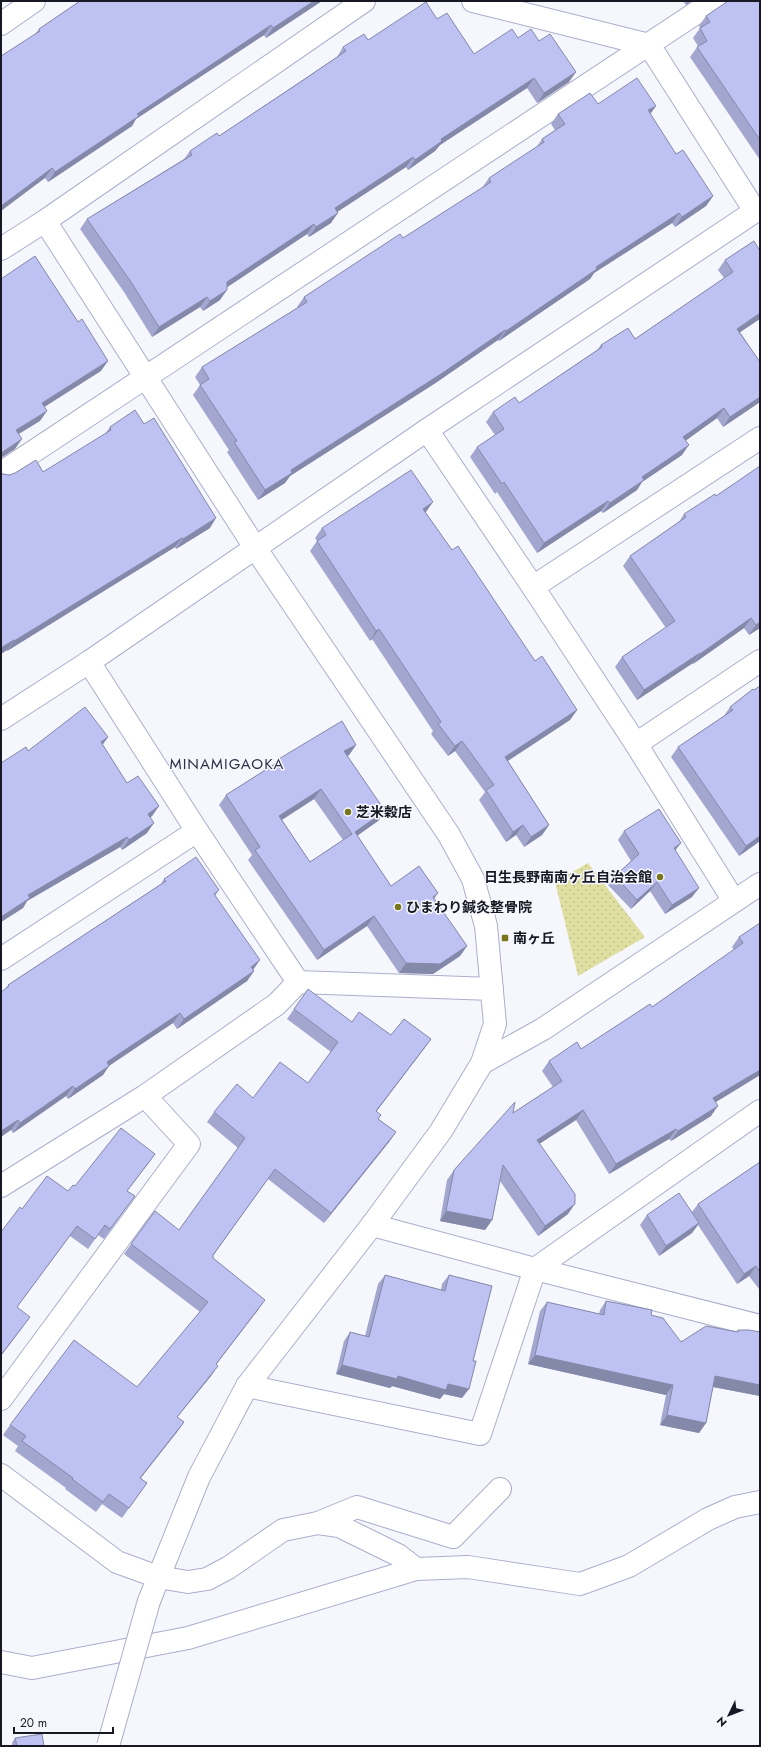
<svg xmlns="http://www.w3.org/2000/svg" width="761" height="1747" viewBox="0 0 761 1747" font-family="Jost,'Noto Sans JP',sans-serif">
<defs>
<pattern id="park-dots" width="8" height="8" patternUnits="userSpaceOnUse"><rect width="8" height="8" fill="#dfdfa2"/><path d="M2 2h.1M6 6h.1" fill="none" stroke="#bfbf8b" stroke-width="1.8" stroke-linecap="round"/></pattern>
</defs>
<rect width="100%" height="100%" fill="#f6f7fd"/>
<polygon fill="url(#park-dots)" points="588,863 645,937 578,976 555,882"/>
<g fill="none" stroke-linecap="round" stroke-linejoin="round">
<defs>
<g id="minor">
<polyline points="473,1 649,45 755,211"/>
<polyline points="1,24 34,1"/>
<polyline points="45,221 256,549"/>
<polyline points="1,249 45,221 364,1"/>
<polyline points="427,430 533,587 636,744 734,901"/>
<polyline points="1,473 714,1"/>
<polyline points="533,587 760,438"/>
<polyline points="89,662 197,831 298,982"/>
<polyline points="636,744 760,661"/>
<polyline points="1,959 197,831"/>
<polyline points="298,982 492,989"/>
<polyline points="1,1186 145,1096 277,1004 298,982"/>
<polyline points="372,1225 535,1269 760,1326"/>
<polyline points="247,1386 480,1434 535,1269 760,1111"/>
<polyline points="1,1399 189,1144 145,1096"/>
<polyline points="1,1475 117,1562 158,1577 188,1582 207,1579 228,1568 283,1530 318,1523 339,1526 398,1555 416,1569"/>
<polyline points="318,1523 357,1507 453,1537 500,1489"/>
<polyline points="1,1662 32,1668 188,1638 416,1569 468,1567 580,1584 629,1566 708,1519 735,1507 760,1502"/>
</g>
<g id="tertiary">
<polyline points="1,719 89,662 427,430 760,208"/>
<polyline points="482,1063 543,1029 760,884"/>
<polyline points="149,1601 199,1477 247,1386 372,1225 441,1131 482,1063 495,1024 486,926 473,879 449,835 256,549"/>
</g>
</defs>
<use href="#minor" stroke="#abaecc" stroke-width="24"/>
<use href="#tertiary" stroke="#abaecc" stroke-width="24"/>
<use href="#minor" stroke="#fff" stroke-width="22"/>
<use href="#tertiary" stroke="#fff" stroke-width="22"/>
<defs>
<polyline id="tertiary-bridge" points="108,1746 149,1601"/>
</defs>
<use href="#tertiary-bridge" stroke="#abaecc" stroke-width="24" stroke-linecap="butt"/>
<use href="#tertiary-bridge" stroke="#fff" stroke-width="22"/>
</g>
<g fill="#a3a7d0" fill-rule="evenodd">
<polygon points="80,1 322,1 266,38 264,35 136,119 132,126 48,182 45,178 35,34 39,29"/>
<polygon points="683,1 691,1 686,5"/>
<polygon points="726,1 760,1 760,160 690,57 698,46 693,38 700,28 699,26 706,16 726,3"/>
<polygon points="437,19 474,54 518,38 539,41 569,82 537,103 527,88 440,145 435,151 408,170 406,167 337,212 331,223 309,237 307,234 227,287 220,300 203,311 200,307 152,337 124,292 80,229 87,219 184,159 190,151 219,136 337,57 343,47"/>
<polygon points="598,104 650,114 676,154 713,196 706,206 675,227 672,223 594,273 590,279 499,341 498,340 434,384 290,476 285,483 258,500 227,452 229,450 193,395 200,385 195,377 202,367 297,308 297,307 304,297 403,238 482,188 489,178 536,148 542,139 555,130 551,124 558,114"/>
<polygon points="754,241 740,332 760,362 760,402 723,427 717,418 686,440 682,455 642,482 637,490 603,513 601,511 537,553 497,492 495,494 470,457 477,447 495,435 486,422 493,412 519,403 597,350 601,345 635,339 724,278 718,270 725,260"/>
<polygon points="110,427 210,528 176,549 175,547 7,651 7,650 1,654 1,473 3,474 9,475 43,472 105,434"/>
<polygon points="425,512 452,550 535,661 577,710 570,720 508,761 549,825 542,835 524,847 516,835 506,842 479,800 485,792 455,751 448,756 431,734 433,731 372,639 370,641 310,551 317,541 315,538 322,528"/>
<polygon points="684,514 760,628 749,635 744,628 693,664 693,663 637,700 615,667 622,657 666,628 623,566 630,556 679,522"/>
<polygon points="753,689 760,841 739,856 671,757 678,747 724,716 730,707"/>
<polygon points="108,737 102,745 127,783 159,806 152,816 150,818 147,833 122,850 120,847 27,901 23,908 1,922 1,763 28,751"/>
<path d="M356,745l-7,10 -2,1 38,55 -7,10 -21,15 34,50 43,13 33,47 -7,10 -27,18 -34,-1 -32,-47 -50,34 -69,-100 4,-5 -33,-50 7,-10 48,-31 3,-4zM314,799l29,41 -33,22 -28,-42z"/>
<polygon points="624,831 675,850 692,897 665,914 650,891 631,909 608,885 615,876 631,861 618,840"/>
<polygon points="164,879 219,890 215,896 254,971 247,981 177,1029 173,1023 109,1065 103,1075 68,1099 66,1096 13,1133 11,1130 5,989 8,985 161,884"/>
<polygon points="760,923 760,1075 716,1102 711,1116 671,1141 669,1139 609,1174 576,1120 539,1144 568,1214 538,1236 500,1181 492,1220 485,1230 440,1221 447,1180 454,1170 513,1113 553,1087 542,1071 549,1061 581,1049 652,1007 734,950 732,947 739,937"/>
<polygon points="294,1009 352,1022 391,1035 431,1039 376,1112 378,1119 396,1132 389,1142 324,1223 268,1179 213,1256 213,1258 258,1310 216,1364 211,1376 177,1417 184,1422 177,1432 140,1478 147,1483 122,1518 102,1504 96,1512 65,1489 66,1488 15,1451 18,1446 3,1435 10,1425 137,1387 200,1312 124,1254 131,1244 179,1230 238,1148 207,1122 214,1112 253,1098 308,1083 331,1052 287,1019"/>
<polygon points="155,1154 127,1191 135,1196 104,1239 98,1235 88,1249 70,1236 17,1307 23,1327 1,1356 1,1232 22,1209 68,1191 75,1186"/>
<polygon points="760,1162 760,1289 759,1289 749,1276 737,1284 698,1225 692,1233 659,1256 640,1225 647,1215 692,1212 698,1204"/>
<polygon points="385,1275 441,1290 442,1284 449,1275 462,1398 444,1394 440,1399 392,1386 390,1388 336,1374 344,1341 350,1332 365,1336 378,1284"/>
<polygon points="606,1301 651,1315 681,1342 737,1332 738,1330 760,1332 760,1396 713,1387 706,1423 699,1433 660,1425 666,1395 528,1364 540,1311 547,1302 599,1314 600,1310"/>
<polygon points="15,1738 44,1746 12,1746 12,1743"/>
</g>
<g fill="#8488a9">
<polygon points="314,1 322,1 266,38 273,28"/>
<polygon points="688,1 691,1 686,5"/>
<polygon points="271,25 264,35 136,119 132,126 48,182 55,172 137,114"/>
<polygon points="576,72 569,82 537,103 544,93"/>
<polygon points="534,78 527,88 440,145 435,151 408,170 415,160 441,139"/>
<polygon points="656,106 649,116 648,110"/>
<polygon points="413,157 406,167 328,218 335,208"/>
<polygon points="52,168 45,178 1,211 1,206"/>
<polygon points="713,196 706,206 675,227 682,217"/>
<polygon points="338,213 331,223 309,237 316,227"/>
<polygon points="679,213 672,223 594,273 590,279 499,341 506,331 596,267"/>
<polygon points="314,224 307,234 220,292 227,282"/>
<polygon points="227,290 220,300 203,311 210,301"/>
<polygon points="207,297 200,307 152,337 159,327"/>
<polygon points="760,313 760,319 730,339 737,329"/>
<polygon points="505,330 498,340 434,384 290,476 285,483 258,500 265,490 291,470"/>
<polygon points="108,361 101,371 35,413 42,403"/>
<polygon points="760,397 760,402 723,427 730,417"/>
<polygon points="724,408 717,418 677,447 683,437"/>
<polygon points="47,411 40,421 9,440 16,430"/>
<polygon points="22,439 15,449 1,458 1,453"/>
<polygon points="689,445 682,455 642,482 637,490 603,513 610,503 642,477"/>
<polygon points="608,501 601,511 537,553 544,543"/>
<polygon points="433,502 426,512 416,519 423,509"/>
<polygon points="216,518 210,528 176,549 183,539"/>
<polygon points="182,538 175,547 7,651 14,641"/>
<polygon points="751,618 744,628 693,664 700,654"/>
<polygon points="760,622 760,628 749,635 756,625"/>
<polygon points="379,629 372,639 370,641 376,631"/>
<polygon points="14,640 7,650 1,654 1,648"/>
<polygon points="700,653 693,663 637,700 644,690"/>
<polygon points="577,710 570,720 498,767 505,757"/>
<polygon points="108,737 101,747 101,742"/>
<polygon points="462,741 455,751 448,756 455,746"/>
<polygon points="356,745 349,755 338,761 344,751"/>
<polygon points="321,789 314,799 272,826 279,816"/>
<polygon points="159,806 152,816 141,824 148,814"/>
<polygon points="385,811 378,821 348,842 355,832"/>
<polygon points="154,823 147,833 122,850 129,840"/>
<polygon points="523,825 516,835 506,842 513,832"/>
<polygon points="549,825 542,835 524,847 531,837"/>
<polygon points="760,836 760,841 739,856 746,846"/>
<polygon points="127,837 120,847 27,901 23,908 1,922 1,917 28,895"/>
<polygon points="681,843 674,852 674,848"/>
<polygon points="657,882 650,891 631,909 637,900"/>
<polygon points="699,888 692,897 665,914 672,905"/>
<polygon points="438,893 431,903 433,897"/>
<polygon points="374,916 367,926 317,960 324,950"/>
<polygon points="467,946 460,956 433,974 399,973 406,963"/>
<polygon points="260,960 253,970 244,977 251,967"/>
<polygon points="254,971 247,981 177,1029 184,1019"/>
<polygon points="180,1013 173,1023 100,1072 107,1062"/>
<polygon points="431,1039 424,1049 369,1121 376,1111"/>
<polygon points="109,1066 103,1075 68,1099 75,1089"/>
<polygon points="760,1070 760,1075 706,1108 713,1098"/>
<polygon points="73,1086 66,1096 13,1133 20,1123"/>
<polygon points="718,1106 711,1116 671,1141 678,1131"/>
<polygon points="583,1110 576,1120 530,1150 537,1140"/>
<polygon points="18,1120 11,1130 1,1137 1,1131"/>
<polygon points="676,1129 669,1139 609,1174 616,1164"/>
<polygon points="396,1132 389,1142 324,1223 331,1213"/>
<polygon points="155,1154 148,1164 120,1200 127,1191"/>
<polygon points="575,1204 568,1214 538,1236 545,1226"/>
<polygon points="446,1211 492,1220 485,1230 440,1221"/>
<polygon points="699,1223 692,1233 659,1256 666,1246"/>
<polygon points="756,1266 749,1276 737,1284 744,1274"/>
<polygon points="265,1300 258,1310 209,1374 216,1364"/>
<polygon points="535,1355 673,1385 666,1395 528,1364"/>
<polygon points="342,1365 448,1384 469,1389 462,1398 444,1394 440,1399 392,1386 390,1388 336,1374"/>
<polygon points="218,1366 211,1376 170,1426 177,1417"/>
<polygon points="715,1376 760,1385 760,1396 708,1386"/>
<polygon points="667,1415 706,1423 699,1433 660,1425"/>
<polygon points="184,1422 177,1432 133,1488 140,1478"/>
</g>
<g fill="#bdc2f2" stroke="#8488a9" fill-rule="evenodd">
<polygon points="80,1 314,1 273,28 271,25 137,114 139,116 55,172 52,168 1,206 1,56 40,31 39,29"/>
<polygon points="728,1 760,1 760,140 697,47 707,41 700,28 710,22 706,16"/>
<polygon points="426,2 437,19 447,13 474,54 512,29 518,38 531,29 539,41 550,34 576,72 544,93 534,78 441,139 442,141 415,160 413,157 335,208 338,213 316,227 314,224 227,282 227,290 210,301 207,297 159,327 131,282 87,219 192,155 190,151 217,133 219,136 293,87 346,51 343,47 364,34 368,40"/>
<polygon points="637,78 656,106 648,110 676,154 683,150 713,196 682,217 679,213 596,267 597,269 506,331 505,330 441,374 291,470 292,473 265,490 234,442 237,441 200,385 209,379 202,367 307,302 304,297 400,234 403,238 491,182 489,178 544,142 542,139 565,124 558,114 590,93 598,104"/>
<polygon points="754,241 760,251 760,313 737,329 760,362 760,397 730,417 724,408 683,437 689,445 642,477 644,480 610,503 608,501 544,543 504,482 502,484 477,447 504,429 493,412 515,397 519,403 602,347 601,345 628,328 635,339 733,272 725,260"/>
<polygon points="35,256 78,322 82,319 108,361 42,403 47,411 16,430 22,439 1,453 1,279"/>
<polygon points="135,410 144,424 154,418 216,518 183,539 182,538 14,641 14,640 1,648 1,473 3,474 9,475 15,473 36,460 43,472 111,430 110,427"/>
<polygon points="760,466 760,622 756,625 751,618 700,654 700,653 644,690 622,657 675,621 630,556 686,517 684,514 715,494 716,496"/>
<polygon points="411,470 433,502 423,509 452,550 458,546 535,661 542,656 577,710 505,757 549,825 531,837 523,825 513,832 486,790 494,785 462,741 455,746 438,724 441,722 379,629 376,631 317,541 326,535 322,528"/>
<polygon points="760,686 760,836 746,846 678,747 733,710 730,707 753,689 754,690"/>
<polygon points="85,707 108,737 101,742 127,783 138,776 159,806 148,814 154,823 129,840 127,837 28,895 30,898 1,917 1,763 26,747 28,751"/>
<path d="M342,721l14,24 -12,6 41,60 -30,21 36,54 28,-20 19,27 -5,4 34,49 -27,18 -34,-1 -32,-47 -50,34 -69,-100 5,-3 -34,-52 52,-33 -1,-2zM321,789l31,45 -42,28 -31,-46z"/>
<polygon points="659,809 681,843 674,848 699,888 672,905 657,882 637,900 615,876 639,854 624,831"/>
<polygon points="196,857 219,890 214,894 260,960 251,967 254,971 184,1019 180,1013 107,1062 109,1066 75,1089 73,1086 20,1123 18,1120 1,1131 1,992 9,986 8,985 166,881 164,879"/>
<polygon points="760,923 760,1070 713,1098 718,1106 678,1131 676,1129 616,1164 583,1110 537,1140 575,1194 575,1204 545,1226 503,1165 492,1220 446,1211 454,1170 515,1102 513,1113 562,1081 549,1061 577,1042 581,1049 650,1004 652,1007 743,943 739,937"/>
<polygon points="308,989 352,1022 359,1012 391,1035 404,1019 431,1039 376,1111 381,1115 378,1119 396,1132 331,1213 275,1169 213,1255 213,1258 265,1300 216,1364 218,1366 177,1417 184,1422 140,1478 147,1483 129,1508 109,1494 103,1502 72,1479 73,1478 22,1441 26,1436 10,1425 74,1340 137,1387 208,1302 131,1244 155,1211 179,1230 245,1138 214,1112 237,1084 253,1098 280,1062 308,1083 338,1042 294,1009"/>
<polygon points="121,1128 155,1154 127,1191 135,1196 110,1229 105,1225 95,1239 77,1226 17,1307 30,1317 1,1355 1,1232 20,1207 22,1209 47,1176 68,1191 73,1185 75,1186"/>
<polygon points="760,1162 760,1272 756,1266 744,1274 698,1204"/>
<polygon points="679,1193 699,1223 666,1246 647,1215"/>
<polygon points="385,1275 445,1291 449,1275 492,1286 473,1361 476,1361 469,1389 448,1384 446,1390 398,1376 397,1379 342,1365 350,1332 369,1337"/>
<polygon points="606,1301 652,1310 651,1315 663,1318 681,1342 706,1326 738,1332 738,1330 749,1330 760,1332 760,1385 715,1376 706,1423 667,1415 673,1385 535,1355 547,1302 604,1315"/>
<polygon points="42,1734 44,1746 17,1746 15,1738"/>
</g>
<g fill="#78751a" stroke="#f6f7fd" stroke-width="1.5">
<circle cx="348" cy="812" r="4"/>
<circle cx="660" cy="877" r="4"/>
<circle cx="398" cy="907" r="4"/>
<rect x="501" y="934" width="8" height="8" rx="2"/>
</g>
<g text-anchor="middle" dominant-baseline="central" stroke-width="3" stroke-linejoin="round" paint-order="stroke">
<g font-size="14" font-weight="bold" fill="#171823" stroke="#f6f7fd" text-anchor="start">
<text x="356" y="812">芝米穀店</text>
<text x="652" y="877" text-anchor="end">日生長野南南ヶ丘自治会館</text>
<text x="406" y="907">ひまわり鍼灸整骨院</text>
<text x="513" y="938">南ヶ丘</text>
</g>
<g font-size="15" letter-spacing="1" fill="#2e3048" stroke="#f6f7fd">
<text x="227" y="764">MINAMIGAOKA</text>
</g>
</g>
<rect width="761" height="1747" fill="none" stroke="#171823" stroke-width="4"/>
<g transform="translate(729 1715) rotate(227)" stroke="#f6f7fd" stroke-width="3" paint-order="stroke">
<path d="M0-3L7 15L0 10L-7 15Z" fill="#171823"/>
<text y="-6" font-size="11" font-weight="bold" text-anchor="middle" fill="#171823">N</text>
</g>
<path d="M14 1727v6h99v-6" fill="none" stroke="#171823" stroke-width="2"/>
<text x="20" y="1727" font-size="12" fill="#171823" stroke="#f6f7fd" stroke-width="3" paint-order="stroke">20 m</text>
</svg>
